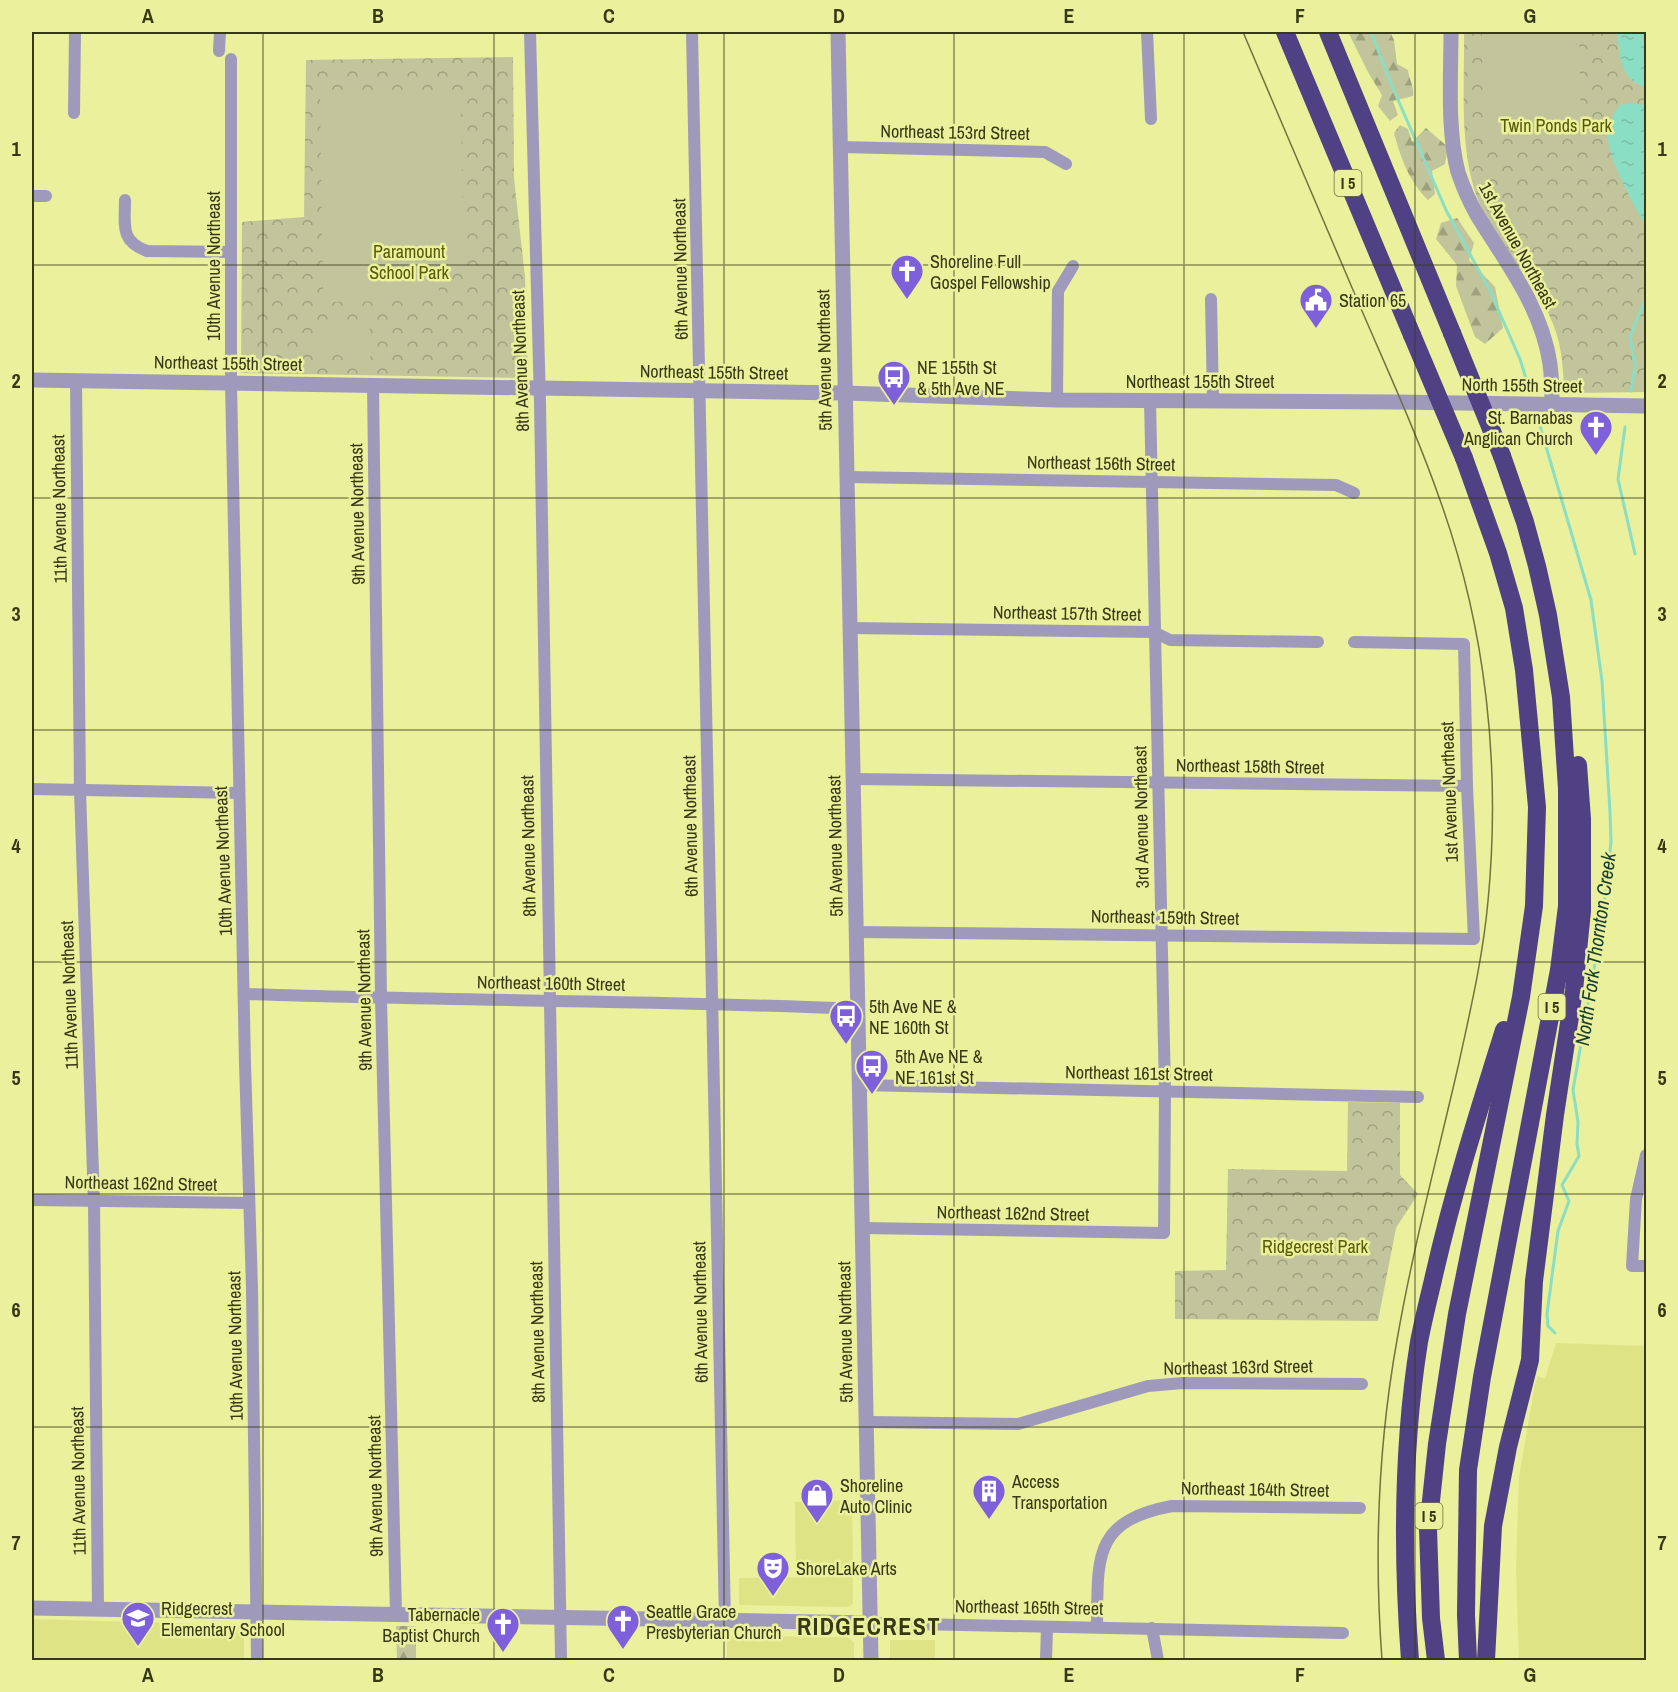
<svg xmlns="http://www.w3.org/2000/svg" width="1678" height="1692" viewBox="0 0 1678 1692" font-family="'Archivo Narrow',sans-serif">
<defs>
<pattern id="forest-firs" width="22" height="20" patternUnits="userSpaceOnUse" patternTransform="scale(1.5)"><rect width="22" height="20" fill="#c2c59b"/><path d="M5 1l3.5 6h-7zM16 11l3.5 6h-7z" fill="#9ea17d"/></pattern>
<pattern id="park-crowns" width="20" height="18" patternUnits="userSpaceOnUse" patternTransform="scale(1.5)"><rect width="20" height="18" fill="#c2c59b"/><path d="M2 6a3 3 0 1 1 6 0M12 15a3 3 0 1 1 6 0" fill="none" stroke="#9ea17d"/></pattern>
<pattern id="water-ripples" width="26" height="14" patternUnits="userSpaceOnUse" patternTransform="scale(1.5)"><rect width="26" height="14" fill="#8adec3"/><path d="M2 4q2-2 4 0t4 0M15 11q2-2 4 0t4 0" fill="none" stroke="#78bfa7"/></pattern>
</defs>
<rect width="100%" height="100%" fill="#eaf09b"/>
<g fill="#dee386">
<polygon points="1556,1343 1646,1346 1646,1660 1519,1660 1516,1570 1519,1477 1535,1384 1538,1376 1545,1379"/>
<polygon points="852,1500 853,1604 847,1607 739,1605 739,1578 829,1577 828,1563 796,1563 795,1502"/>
<polygon points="32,1619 237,1625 240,1627 244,1633 244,1660 32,1660"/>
<polygon points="727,1636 847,1637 854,1642 854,1660 727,1660"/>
<rect x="890" y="1640" width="45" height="20"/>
</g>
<g fill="url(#forest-firs)">
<path d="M1348,32h42l4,8 3,24 11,6c1,10 6,15 5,26l-20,5 5,14 -8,6 -12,-15 4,-11 -13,-21z"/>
<path d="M1400,125l8,4 4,13 14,-14 22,19 -3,17 -13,7 3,23 -7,6c-19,-19 -27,-41 -34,-67z"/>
<polygon points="1457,218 1474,243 1469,260 1495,287 1503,328 1485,344 1475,337 1456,286 1457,265 1436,239 1441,223"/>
<polygon points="396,1626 416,1626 416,1660 397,1660"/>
</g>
<g fill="url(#park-crowns)">
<path d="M1464,32h182v360l-71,1 -11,-9c-1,-13 -2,-28 -5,-41 -11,-49 -53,-86 -75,-130 -27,-52 -19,-125 -20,-181z"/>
<polygon points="513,57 514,178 525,277 528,378 241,373 242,222 304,217 306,60"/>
<polygon points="1348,1102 1400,1103 1400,1175 1418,1194 1396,1228 1378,1321 1175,1319 1175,1271 1226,1270 1228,1169 1347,1171"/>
</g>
<g fill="#c2c59b">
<polygon points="1482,32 1579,32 1581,137 1483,138"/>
<path d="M454,90l7,6 2,158c-20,4 -29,28 -22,46l-109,2 -9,-8 -3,-198z"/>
<polygon points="369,323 371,346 370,367 366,369 328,350 321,351 320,354 311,347 314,328"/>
<polygon points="1260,1266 1288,1266 1287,1286 1260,1286"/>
</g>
<g fill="url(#water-ripples)">
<path d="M1617,32h29v55c-26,-6 -26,-31 -29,-55z"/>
<path d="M1629,103l17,2v122c-11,-20 -39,-70 -38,-91 0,-11 5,-23 12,-31z"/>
</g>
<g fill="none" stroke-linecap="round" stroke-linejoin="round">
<g stroke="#8adec3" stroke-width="3">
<polyline points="1371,32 1392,86 1446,210 1490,291 1520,359 1528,385"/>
<polyline points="1631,391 1635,366 1630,337 1646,297"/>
<polyline points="1540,426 1591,600 1602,681 1610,812 1611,842 1602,923 1573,1090 1578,1122 1577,1144 1579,1156 1562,1185 1569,1201 1558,1231 1547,1314 1548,1326 1555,1333"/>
<polyline points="1625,427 1618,479 1635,554"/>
</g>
<g stroke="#9f9abb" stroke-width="12">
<polyline points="530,32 540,402 561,1660"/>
<path d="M692,32c13,529 19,1059 33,1589"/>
<polyline points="1147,32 1151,119"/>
<polyline points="219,51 220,32"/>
<polyline points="231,59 231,383 245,1063 252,1288 257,1660"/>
<polyline points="74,113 75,32"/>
<polyline points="841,147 1045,152 1066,164"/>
<polyline points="32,196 46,196"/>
<path d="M125,200c0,26 -5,41 22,51l84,1"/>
<polyline points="1211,299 1213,400"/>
<polyline points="76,380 80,790 94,1202 98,1609"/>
<polyline points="373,385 381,998 396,1614"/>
<polyline points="1057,400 1058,291 1073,266"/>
<polyline points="846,477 1336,485 1354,493"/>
<polyline points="850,628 1154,632 1170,640 1318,642"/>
<polyline points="853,779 1467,786"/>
<polyline points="32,789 239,793"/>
<polyline points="856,932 1474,939 1467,786 1464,644 1354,642"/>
<path d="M245,994c204,7 408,6 612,15"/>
<polyline points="859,1085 1418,1097"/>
<polyline points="1646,1155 1636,1199 1632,1266 1646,1266"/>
<polyline points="32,1200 249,1203"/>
<polyline points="862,1228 1164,1233 1165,1091 1150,400"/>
<polyline points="867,1422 1018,1424 1148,1386 1183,1383 1362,1384"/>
<polyline points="870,1623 1343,1633"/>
<path d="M1097,1627c1,-69 -5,-106 75,-121l188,2"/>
<polyline points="1152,1628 1158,1660"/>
<polyline points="1046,1660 1047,1628"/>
</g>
<g stroke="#9f9abb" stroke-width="15">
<polyline points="838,32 871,1660"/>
<path d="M1451,32c0,43 -4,99 7,140 5,15 11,29 19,43 29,47 65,93 73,149 2,14 2,28 2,42"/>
<polyline points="32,380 844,393 1057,400 1396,402 1646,406"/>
<polyline points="32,1608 870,1623"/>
</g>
<g stroke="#4f4183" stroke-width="18">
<polyline points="1285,32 1412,335"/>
<polyline points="1328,32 1452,333"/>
<path d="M1410,1660c-8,-106 -8,-212 9,-318 4,-21 9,-41 14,-62 19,-85 45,-167 71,-250"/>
<polyline points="1436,1660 1431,1618 1428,1529 1437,1444 1457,1314 1521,997 1534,906 1537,807 1524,670 1514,608 1498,553 1464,458"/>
<polyline points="1468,1660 1466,1615 1468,1470 1482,1377 1559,970 1567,906 1567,789 1561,697 1548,615 1537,566 1525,522 1502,456"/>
<polyline points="1486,1660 1493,1526 1508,1447 1530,1360 1534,1281 1555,1115 1574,990 1582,911 1582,819 1578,765"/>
</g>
<path stroke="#717441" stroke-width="1.5" d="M1243,32c39,90 77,181 116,272 28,65 58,130 81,196 46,128 61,266 48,401 -5,56 -18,111 -30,166 -21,91 -45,181 -61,273 -19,106 -23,213 -15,320"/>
<g stroke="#4f4183" stroke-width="18">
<polyline points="1452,333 1502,456"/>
<polyline points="1412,335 1464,458"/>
</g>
</g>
<path fill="none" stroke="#373815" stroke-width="1.5" stroke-opacity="0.55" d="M263,32v1628M494,32v1628M724,32v1628M954,32v1628M1184,32v1628M1415,32v1628M32,265h1614M32,498h1614M32,730h1614M32,962h1614M32,1194h1614M32,1427h1614"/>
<defs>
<symbol id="church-pin" viewBox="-11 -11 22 30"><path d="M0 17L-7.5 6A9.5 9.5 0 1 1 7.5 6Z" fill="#7f60db" stroke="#eaf09b"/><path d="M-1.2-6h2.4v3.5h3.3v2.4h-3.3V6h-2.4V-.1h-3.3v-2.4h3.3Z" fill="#fff"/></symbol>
<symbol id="civic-pin" viewBox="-11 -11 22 30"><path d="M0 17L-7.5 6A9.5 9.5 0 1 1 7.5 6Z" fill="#7f60db" stroke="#eaf09b"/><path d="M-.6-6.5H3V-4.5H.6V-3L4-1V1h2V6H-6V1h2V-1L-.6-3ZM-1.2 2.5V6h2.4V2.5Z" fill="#fff"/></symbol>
<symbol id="bus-pin" viewBox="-11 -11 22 30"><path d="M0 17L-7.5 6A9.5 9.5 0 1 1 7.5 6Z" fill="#7f60db" stroke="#eaf09b"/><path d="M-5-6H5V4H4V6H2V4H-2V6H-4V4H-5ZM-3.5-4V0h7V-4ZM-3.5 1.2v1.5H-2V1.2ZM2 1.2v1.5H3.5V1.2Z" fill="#fff"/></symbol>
<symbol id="building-pin" viewBox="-11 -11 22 30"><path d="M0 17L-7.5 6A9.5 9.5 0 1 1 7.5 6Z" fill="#7f60db" stroke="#eaf09b"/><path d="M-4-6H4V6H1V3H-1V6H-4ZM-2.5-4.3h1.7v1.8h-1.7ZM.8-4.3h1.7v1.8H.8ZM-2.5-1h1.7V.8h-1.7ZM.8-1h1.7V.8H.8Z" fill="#fff"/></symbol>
<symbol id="shop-pin" viewBox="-11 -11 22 30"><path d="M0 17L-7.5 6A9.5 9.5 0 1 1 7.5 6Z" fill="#7f60db" stroke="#eaf09b"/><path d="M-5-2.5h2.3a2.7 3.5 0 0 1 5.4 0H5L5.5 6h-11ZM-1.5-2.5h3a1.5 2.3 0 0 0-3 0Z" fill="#fff"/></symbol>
<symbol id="theatre-pin" viewBox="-11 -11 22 30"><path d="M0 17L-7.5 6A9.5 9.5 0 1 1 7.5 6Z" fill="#7f60db" stroke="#eaf09b"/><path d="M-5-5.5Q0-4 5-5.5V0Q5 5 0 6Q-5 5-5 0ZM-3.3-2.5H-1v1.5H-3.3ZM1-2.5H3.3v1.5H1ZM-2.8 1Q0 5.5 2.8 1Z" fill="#fff"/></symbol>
<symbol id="school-pin" viewBox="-11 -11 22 30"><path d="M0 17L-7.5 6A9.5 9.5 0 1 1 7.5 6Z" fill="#7f60db" stroke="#eaf09b"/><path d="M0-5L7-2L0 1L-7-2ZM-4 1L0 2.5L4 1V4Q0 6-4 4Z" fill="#fff"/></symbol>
</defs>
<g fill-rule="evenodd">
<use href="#church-pin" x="888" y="252" width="38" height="52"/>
<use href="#civic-pin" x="1297" y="281" width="38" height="52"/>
<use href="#bus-pin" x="875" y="358" width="38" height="52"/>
<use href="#church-pin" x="1577" y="408" width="38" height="52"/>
<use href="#bus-pin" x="827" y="997" width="38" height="52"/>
<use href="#bus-pin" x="853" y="1047" width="38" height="52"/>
<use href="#building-pin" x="970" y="1472" width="38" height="52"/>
<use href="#shop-pin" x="798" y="1476" width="38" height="52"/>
<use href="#theatre-pin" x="754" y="1549" width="38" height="52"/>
<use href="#school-pin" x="119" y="1599" width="38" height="52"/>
<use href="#church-pin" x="604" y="1602" width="38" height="52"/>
<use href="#church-pin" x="484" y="1605" width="38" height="52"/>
</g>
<g text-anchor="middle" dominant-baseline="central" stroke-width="5" stroke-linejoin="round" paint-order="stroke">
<g fill="#eaf09b" stroke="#6d6f3d" stroke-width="1.5">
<rect x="1334.5" y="170" width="27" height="26" rx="4.5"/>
<rect x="1538.5" y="994" width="27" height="26" rx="4.5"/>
<rect x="1415.5" y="1503" width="27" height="26" rx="4.5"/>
</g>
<g font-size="16" font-weight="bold" fill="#373815">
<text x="1348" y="183">I 5</text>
<text x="1552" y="1007">I 5</text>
<text x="1429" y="1516">I 5</text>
</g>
<g font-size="18" fill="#585a05" stroke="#eaf09b">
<text x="1556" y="125">Twin Ponds Park</text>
<text x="409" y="251">Paramount<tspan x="409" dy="21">School Park</tspan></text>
<text x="1315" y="1246">Ridgecrest Park</text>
</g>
<g font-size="18" fill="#373815" stroke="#eaf09b">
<text transform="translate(955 132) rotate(1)">Northeast 153rd Street</text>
<text transform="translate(1518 245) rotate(61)">1st Avenue Northeast</text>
<text transform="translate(213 266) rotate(-90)">10th Avenue Northeast</text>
<text transform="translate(680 269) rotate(-91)">6th Avenue Northeast</text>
<text transform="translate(824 360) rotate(-91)">5th Avenue Northeast</text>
<text transform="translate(520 361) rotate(-92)">8th Avenue Northeast</text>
<text transform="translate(228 363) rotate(1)">Northeast 155th Street</text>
<text transform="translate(714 372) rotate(1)">Northeast 155th Street</text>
<text x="1200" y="381">Northeast 155th Street</text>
<text transform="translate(1522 385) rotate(1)">North 155th Street</text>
<text transform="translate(1101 463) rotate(1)">Northeast 156th Street</text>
<text transform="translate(59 509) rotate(-91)">11th Avenue Northeast</text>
<text transform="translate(357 514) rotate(-91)">9th Avenue Northeast</text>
<text transform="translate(1067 613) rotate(1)">Northeast 157th Street</text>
<text transform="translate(1250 766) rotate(1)">Northeast 158th Street</text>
<text transform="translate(1449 792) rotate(-92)">1st Avenue Northeast</text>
<text transform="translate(1141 817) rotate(-91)">3rd Avenue Northeast</text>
<text transform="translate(690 826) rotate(-91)">6th Avenue Northeast</text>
<text transform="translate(528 846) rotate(-91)">8th Avenue Northeast</text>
<text transform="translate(835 846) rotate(-91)">5th Avenue Northeast</text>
<text transform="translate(223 861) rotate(-92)">10th Avenue Northeast</text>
<text transform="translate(1165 917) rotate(1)">Northeast 159th Street</text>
<text transform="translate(551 983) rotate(1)">Northeast 160th Street</text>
<text transform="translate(69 995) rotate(-92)">11th Avenue Northeast</text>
<text transform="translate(364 1000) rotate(-91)">9th Avenue Northeast</text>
<text transform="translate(1139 1073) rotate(1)">Northeast 161st Street</text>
<text transform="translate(141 1183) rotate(1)">Northeast 162nd Street</text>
<text transform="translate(1013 1213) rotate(1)">Northeast 162nd Street</text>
<text transform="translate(700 1312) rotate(-91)">6th Avenue Northeast</text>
<text transform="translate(537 1332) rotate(-91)">8th Avenue Northeast</text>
<text transform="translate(845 1332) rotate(-91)">5th Avenue Northeast</text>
<text transform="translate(235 1346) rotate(-91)">10th Avenue Northeast</text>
<text transform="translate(1238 1367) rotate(-1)">Northeast 163rd Street</text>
<text transform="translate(78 1481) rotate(-91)">11th Avenue Northeast</text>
<text transform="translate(375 1486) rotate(-91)">9th Avenue Northeast</text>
<text transform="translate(1255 1489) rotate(1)">Northeast 164th Street</text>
<text transform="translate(1029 1607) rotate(1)">Northeast 165th Street</text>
</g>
<g font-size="18" fill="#373815" stroke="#eaf09b" text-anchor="start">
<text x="930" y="261">Shoreline Full<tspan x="930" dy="21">Gospel Fellowship</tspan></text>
<text x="1339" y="300">Station 65</text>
<text x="917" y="367">NE 155th St<tspan x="917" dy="21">&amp; 5th Ave NE</tspan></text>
<text x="1573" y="417" text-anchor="end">St. Barnabas<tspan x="1573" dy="21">Anglican Church</tspan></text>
<text x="869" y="1006">5th Ave NE &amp;<tspan x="869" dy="21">NE 160th St</tspan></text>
<text x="895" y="1056">5th Ave NE &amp;<tspan x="895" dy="21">NE 161st St</tspan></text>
<text x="1012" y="1481">Access<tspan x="1012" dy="21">Transportation</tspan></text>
<text x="840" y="1485">Shoreline<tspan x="840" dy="21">Auto Clinic</tspan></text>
<text x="796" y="1568">ShoreLake Arts</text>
<text x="161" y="1608">Ridgecrest<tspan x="161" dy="21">Elementary School</tspan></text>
<text x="646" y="1611">Seattle Grace<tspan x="646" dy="21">Presbyterian Church</tspan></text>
<text x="480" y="1614" text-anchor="end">Tabernacle<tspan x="480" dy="21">Baptist Church</tspan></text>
</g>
<g font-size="20" font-style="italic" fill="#163d32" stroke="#eaf09b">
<text transform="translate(1595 949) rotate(-82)">North Fork Thornton Creek</text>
</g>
<g font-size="24" font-weight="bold" letter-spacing="1.5" fill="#373815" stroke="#eaf09b">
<text x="869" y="1626">RIDGECREST</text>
</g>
</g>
<rect width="1678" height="1692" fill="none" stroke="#eaf09b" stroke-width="66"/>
<rect x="33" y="33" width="1612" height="1626" fill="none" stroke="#373815" stroke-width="2"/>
<g font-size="20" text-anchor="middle" font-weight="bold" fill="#373815">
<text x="148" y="23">A</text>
<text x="378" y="23">B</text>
<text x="609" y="23">C</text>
<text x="839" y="23">D</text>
<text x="1069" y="23">E</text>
<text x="1300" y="23">F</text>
<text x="1530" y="23">G</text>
<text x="16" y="156">1</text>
<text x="1662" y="156">1</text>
<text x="16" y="388">2</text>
<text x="1662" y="388">2</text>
<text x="16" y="621">3</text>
<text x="1662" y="621">3</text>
<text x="16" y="853">4</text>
<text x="1662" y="853">4</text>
<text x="16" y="1085">5</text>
<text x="1662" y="1085">5</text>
<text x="16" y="1317">6</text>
<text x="1662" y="1317">6</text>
<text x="16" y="1550">7</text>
<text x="1662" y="1550">7</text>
<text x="148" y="1682">A</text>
<text x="378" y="1682">B</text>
<text x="609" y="1682">C</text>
<text x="839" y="1682">D</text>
<text x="1069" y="1682">E</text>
<text x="1300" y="1682">F</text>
<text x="1530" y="1682">G</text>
</g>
</svg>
